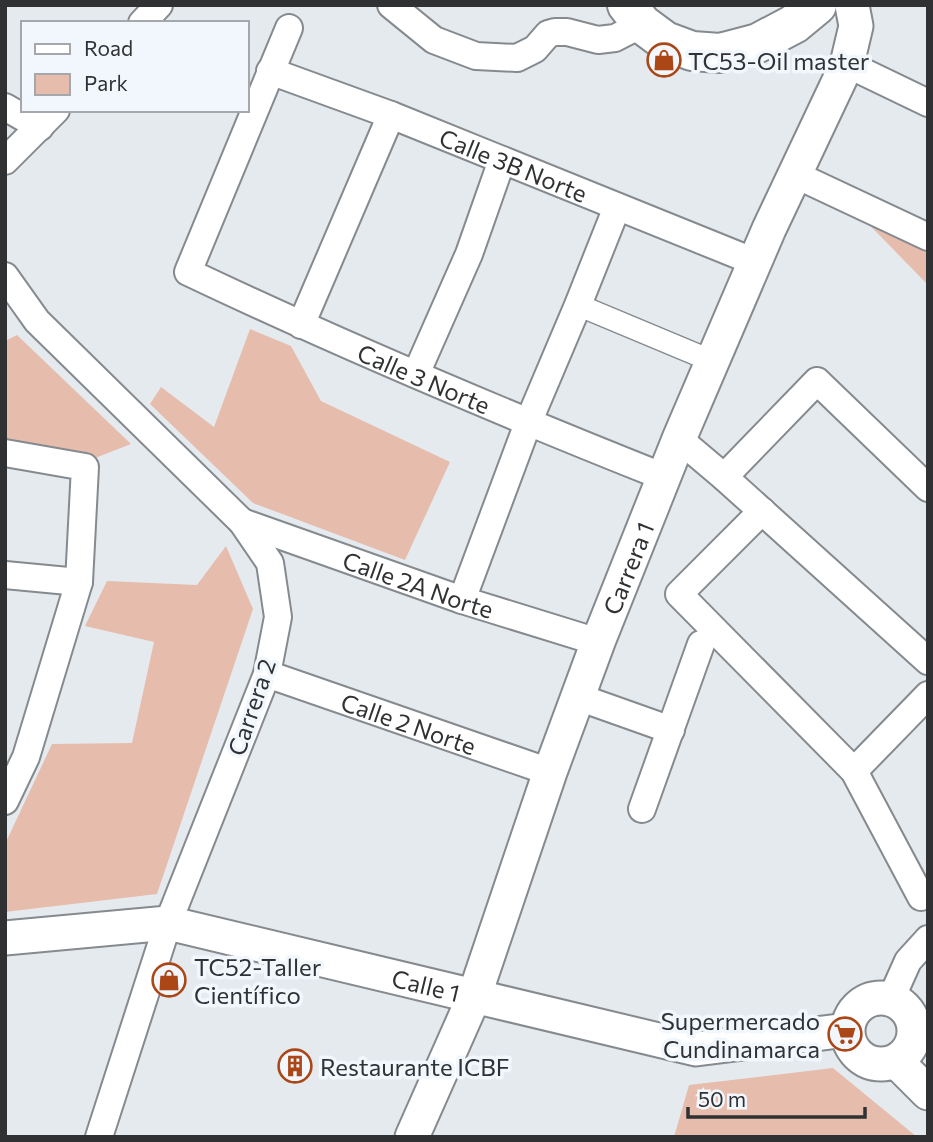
<svg xmlns="http://www.w3.org/2000/svg" width="933" height="1142" viewBox="0 0 933 1142" font-family="Commissioner,sans-serif">
<rect width="100%" height="100%" fill="#e5eaef"/>
<g fill="#e6bdad">
<polygon points="852,207 928,239 928,285"/>
<polygon points="250,329 291,346 321,401 450,462 405,560 253,503 150,404 161,387 214,427"/>
<polygon points="17,335 131,444 90,460 5,439 5,341"/>
<polygon points="226,546 253,609 157,894 5,912 5,844 52,744 132,743 154,642 85,626 107,581 197,585"/>
<polygon points="833,1068 917,1137 674,1137 689,1085"/>
</g>
<g fill="none" stroke-linecap="round" stroke-linejoin="round">
<defs>
<polyline id="pedestrian" points="578,305 712,361"/>
<g id="minor">
<polyline points="391,5 434,40 476,56 517,58 535,49 548,34 555,32 567,32 598,40 615,38 642,24"/>
<polyline points="142,23 159,5"/>
<path id="s1" d="M289,28l-101,244c156,74 315,141 476,205"/>
<polyline points="847,64 928,103"/>
<path id="s2" d="M270,71l121,44 364,147"/>
<polyline points="5,107 40,127"/>
<polyline points="5,161 56,110"/>
<polyline points="796,175 928,237"/>
<polyline points="5,276 37,321 242,522 270,563 278,617 267,674 168,923 99,1137"/>
<polyline points="301,325 391,115"/>
<polyline points="416,374 469,254 502,160"/>
<polyline points="679,439 724,477 928,661"/>
<polyline points="5,453 85,467 79,582 26,757 5,801"/>
<polyline points="724,477 817,381 928,488"/>
<polyline points="762,511 679,594 854,771 921,897"/>
<path id="s3" d="M242,522l220,78 136,42"/>
<polyline points="5,575 79,582"/>
<polyline points="462,600 528,423 578,305 617,207"/>
<path id="s4" d="M267,674l283,98"/>
<polyline points="578,697 671,730"/>
<polyline points="854,771 928,695"/>
<polyline points="642,809 701,644"/>
<polyline points="891,999 908,961 928,939"/>
</g>
<g id="tertiary">
<path id="s5" d="M5,938l163,-15 528,126 151,-19"/>
<circle cx="881" cy="1031" r="33"/>
<polyline points="896,1061 928,1093"/>
<path id="s6" d="M412,1137l62,-140 76,-225 48,-130 81,-203 90,-210 78,-165 9,-38 -4,-21"/>
</g>
<polyline id="primary" points="627,5 642,24 665,41 692,51 720,53 758,43 794,24 817,5"/>
</defs>
<use href="#pedestrian" stroke="#858a8f" stroke-width="24"/>
<use href="#minor" stroke="#858a8f" stroke-width="30"/>
<use href="#tertiary" stroke="#858a8f" stroke-width="37"/>
<use href="#primary" stroke="#858a8f" stroke-width="42"/>
<use href="#pedestrian" stroke="#fff" stroke-width="21"/>
<use href="#minor" stroke="#fff" stroke-width="26"/>
<use href="#tertiary" stroke="#fff" stroke-width="33"/>
<use href="#primary" stroke="#fff" stroke-width="38"/>
</g>
<defs>
<symbol id="shop-ring" viewBox="-11 -11 22 22"><circle r="9.5" fill="#f2f7fd" stroke="#ab4617" stroke-width="1.5"/><path d="M-5-2.5h2.3a2.7 3.5 0 0 1 5.4 0H5L5.5 6h-11ZM-1.5-2.5h3a1.5 2.3 0 0 0-3 0Z" fill="#ab4617"/></symbol>
<symbol id="supermarket-ring" viewBox="-11 -11 22 22"><circle r="9.5" fill="#f2f7fd" stroke="#ab4617" stroke-width="1.5"/><path d="M-6-5.5h2.5l.6 2H6L4.5 2H-2.5L-4.4-4H-6ZM-1.5 3.2a1.3 1.3 0 1 0 .1 0ZM3 3.2a1.3 1.3 0 1 0 .1 0Z" fill="#ab4617"/></symbol>
<symbol id="building-ring" viewBox="-11 -11 22 22"><circle r="9.5" fill="#f2f7fd" stroke="#ab4617" stroke-width="1.5"/><path d="M-4-6H4V6H1V3H-1V6H-4ZM-2.5-4.3h1.7v1.8h-1.7ZM.8-4.3h1.7v1.8H.8ZM-2.5-1h1.7V.8h-1.7ZM.8-1h1.7V.8H.8Z" fill="#ab4617"/></symbol>
</defs>
<g fill-rule="evenodd">
<use href="#shop-ring" x="645" y="41" width="38" height="38"/>
<use href="#shop-ring" x="150" y="961" width="38" height="38"/>
<use href="#supermarket-ring" x="826" y="1015" width="38" height="38"/>
<use href="#building-ring" x="276" y="1047" width="38" height="38"/>
</g>
<g text-anchor="middle" dominant-baseline="central" stroke-width="7" stroke-linejoin="round" paint-order="stroke">
<g font-size="24" fill="#2f3133" stroke="#f2f7fd" text-anchor="start">
<text x="688" y="60">TC53-Oil master</text>
<text x="194" y="966">TC52-Taller<tspan x="194" dy="28">Científico</tspan></text>
<text x="820" y="1020" text-anchor="end">Supermercado<tspan x="820" dy="28">Cundinamarca</tspan></text>
<text x="320" y="1066">Restaurante ICBF</text>
</g>
<g font-size="24" fill="#2f3133" stroke="#f2f7fd">
<text stroke="none"><textPath href="#s2" startOffset="261">Calle 3B Norte</textPath></text>
<text stroke="none"><textPath href="#s1" startOffset="523">Calle 3 Norte</textPath></text>
<text stroke="none"><textPath href="#s6" startOffset="609">Carrera 1</textPath></text>
<text stroke="none"><textPath href="#s3" startOffset="187">Calle 2A Norte</textPath></text>
<text transform="translate(251 707) rotate(-71)">Carrera 2</text>
<text stroke="none"><textPath href="#s4" startOffset="150">Calle 2 Norte</textPath></text>
<text stroke="none"><textPath href="#s5" startOffset="429">Calle 1</textPath></text>
</g>
</g>
<rect width="933" height="1142" fill="none" stroke="#2f3133" stroke-width="14"/>
<rect x="21" y="21" width="228" height="91" fill="#f2f7fd" stroke="#a4a8ac" stroke-width="2"/>
<rect x="35" y="44" width="35" height="10" fill="#ffffff" stroke="#a4a8ac" stroke-width="2"/>
<text x="84" y="56" font-size="21" fill="#2f3133">Road</text>
<rect x="35" y="74" width="35" height="21" fill="#e6bdad" stroke="#a4a8ac" stroke-width="2"/>
<text x="84" y="91" font-size="21" fill="#2f3133">Park</text>
<path d="M688 1107v10h177v-10" fill="none" stroke="#2f3133" stroke-width="3.5"/>
<text x="698" y="1107" font-size="21" fill="#2f3133" stroke="#f2f7fd" stroke-width="5" paint-order="stroke">50 m</text>
</svg>
